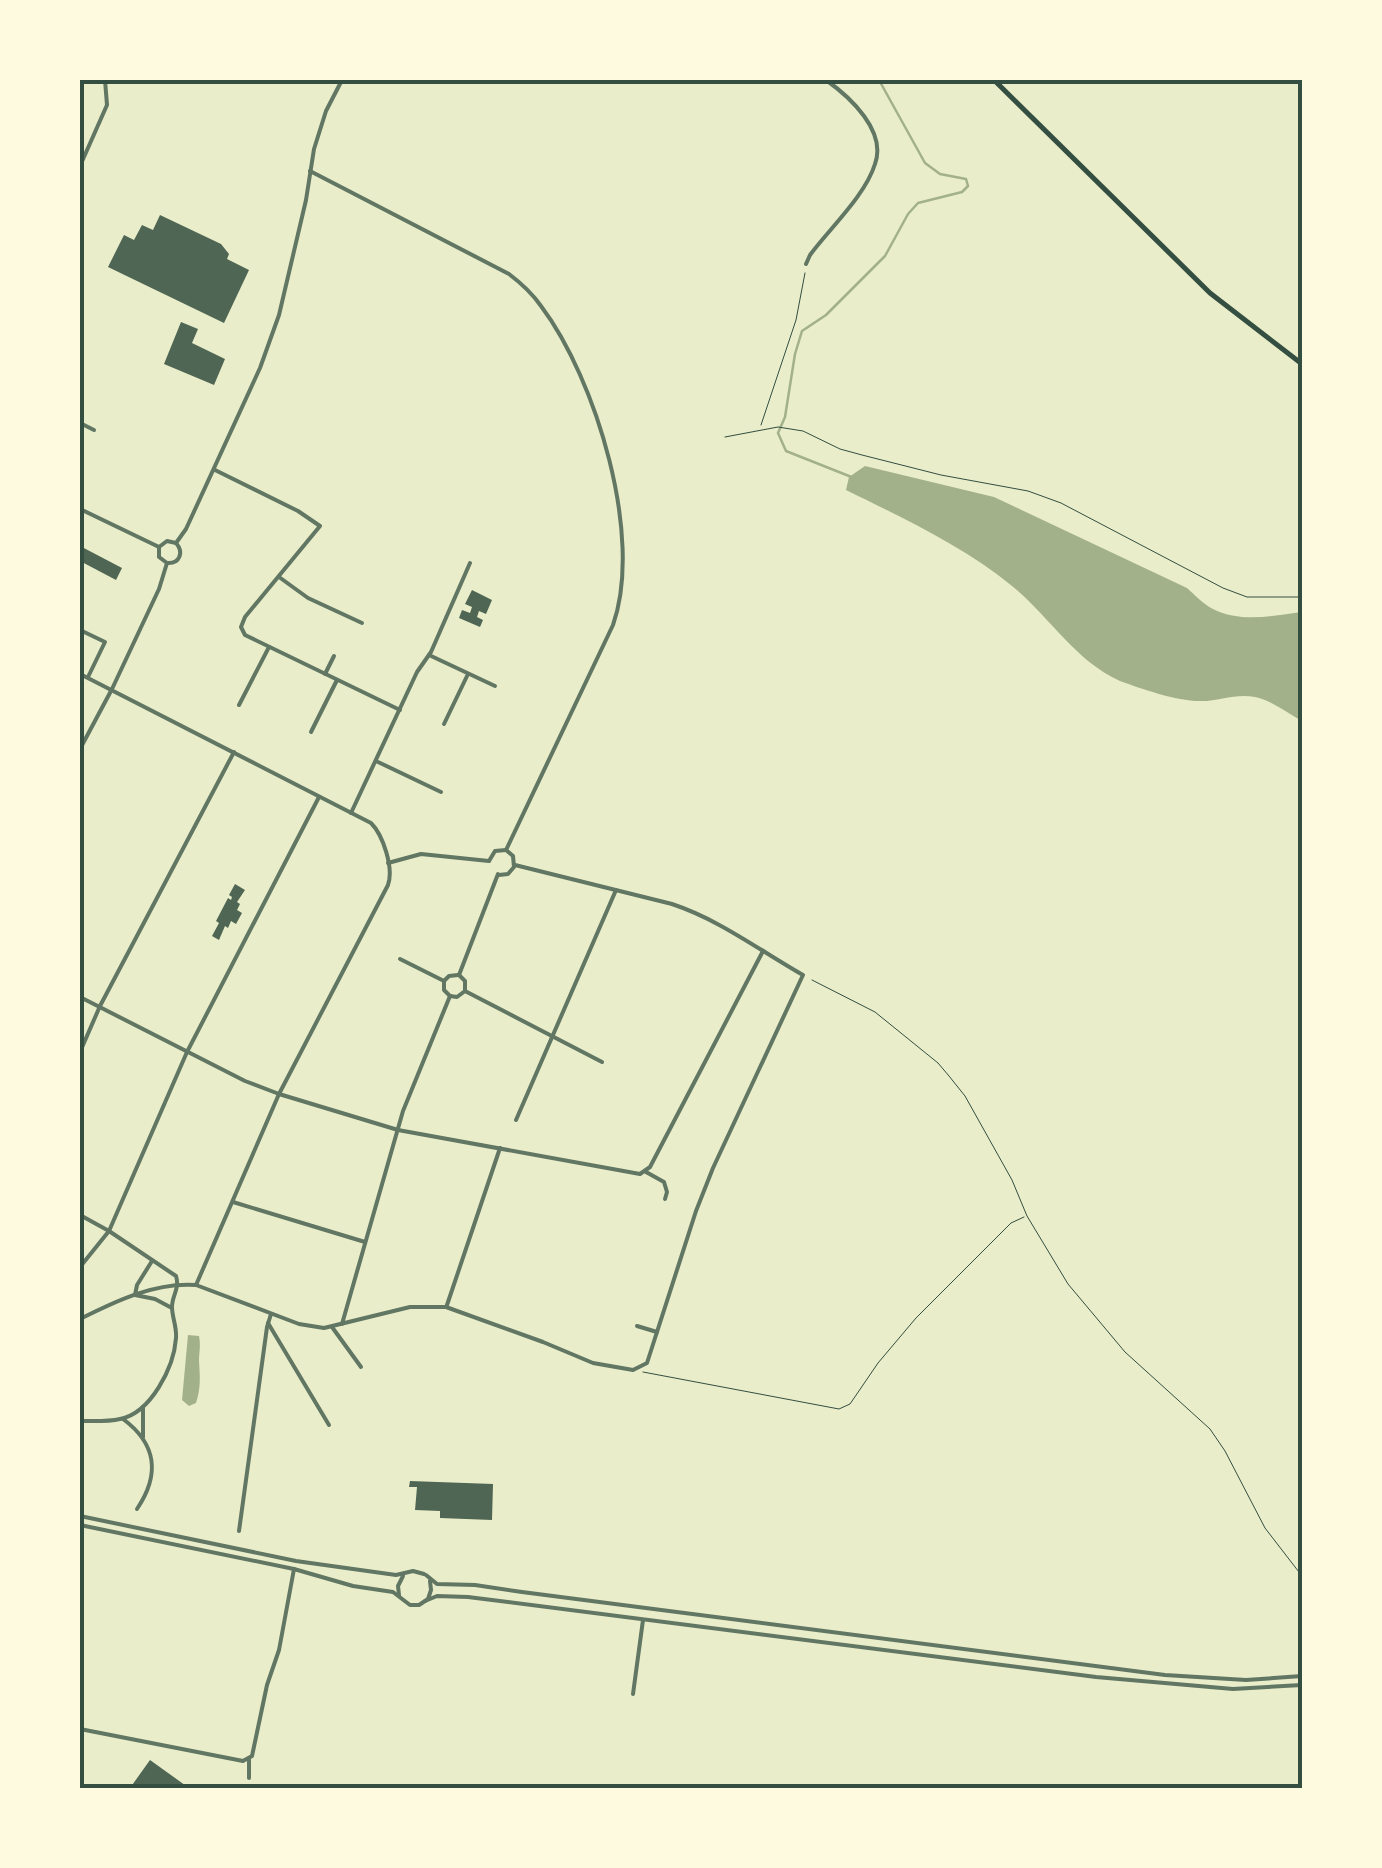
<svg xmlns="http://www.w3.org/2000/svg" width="1382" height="1868" viewBox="0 0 1382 1868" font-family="'Alegreya Sans',sans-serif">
<rect width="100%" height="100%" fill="#e9edc9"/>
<g fill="#a3b18a">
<path d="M865,466l129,31 193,91c8,7 16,16 26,21 28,14 59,7 89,3v109c-15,-8 -31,-21 -47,-24 -18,-4 -36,4 -53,4 -23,1 -60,-12 -82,-20 -45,-20 -71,-65 -108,-95 -47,-39 -111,-69 -166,-96l3,-13z"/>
<path d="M188,1335l11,1c2,10 0,17 0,25 1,16 2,27 -3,42l-7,3 -7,-6z"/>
</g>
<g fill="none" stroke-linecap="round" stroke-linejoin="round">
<polyline stroke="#a3b18a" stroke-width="2.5" points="854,478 786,451 778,433 785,417 795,354 802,331 826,315 885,256 908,214 918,203 962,192 968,186 966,179 940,174 925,163 879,80"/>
</g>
<g fill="#4f6655">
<polygon points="160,215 221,244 229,254 227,259 249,270 224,323 108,267 124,235 134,240 142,225 153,230"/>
<polygon points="181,322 198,329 192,343 225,359 214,385 164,364"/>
<polygon points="80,546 122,568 116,580 80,561"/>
<polygon points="472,590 492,600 486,614 479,611 477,617 483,620 480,627 459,618 462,610 470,613 472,607 465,604"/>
<polygon points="235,884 245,890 237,902 240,904 237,910 242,913 236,924 231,921 228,928 225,926 219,940 212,936 219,923 216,921 228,898 231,900 232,897 229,895"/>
<polygon points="410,1481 493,1484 492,1520 440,1518 440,1511 415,1510 417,1487 409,1487"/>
<polygon points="150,1760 189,1788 130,1788"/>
</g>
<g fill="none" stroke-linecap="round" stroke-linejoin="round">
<g stroke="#344e41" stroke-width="1">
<polyline points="761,425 796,320 805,273"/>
<polyline points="725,437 778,427 803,431 840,449 862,455 941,475 1028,491 1061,503 1223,588 1247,597 1302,597"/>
<polyline points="812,980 875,1012 938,1063 949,1076 965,1096 1012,1180 1027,1216 1068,1284 1125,1352 1210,1429 1225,1451 1265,1528 1302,1576"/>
<polyline points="643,1372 839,1409 850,1404 878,1363 916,1318 1011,1223 1024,1217"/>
</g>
<g stroke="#617663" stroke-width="4">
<polyline points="80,166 107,105 105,80"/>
<path d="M310,171l199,103c12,9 23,19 32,32 55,73 103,231 72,319l-107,225"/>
<path d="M806,264l4,-9c20,-27 55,-59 65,-91 12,-33 -25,-67 -49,-84"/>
<polyline points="80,423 94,430"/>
<polyline points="215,470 298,511 320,526 245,617 241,627 245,635 400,710"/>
<polyline points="80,509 159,547"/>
<polyline points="279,577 308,598 362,623"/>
<polyline points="80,630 105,642 88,677"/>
<polyline points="429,655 495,686"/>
<path d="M80,674l291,149c12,12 23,45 17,62l-109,209 -83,191"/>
<polyline points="325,674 334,656"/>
<polyline points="239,705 269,647"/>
<polyline points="444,724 468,674"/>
<polyline points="311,732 337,680"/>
<polyline points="378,762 441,792"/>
<polyline points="351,813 417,672 431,652 470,563"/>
<polyline points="489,861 495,851 506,850"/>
<polyline points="388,863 421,854 489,861"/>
<polyline points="499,875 508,874 514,867 513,856 506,850"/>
<polyline points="400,959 444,981"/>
<polyline points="459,975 498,874"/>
<polyline points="465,991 602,1062"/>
<polyline points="450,996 457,997 465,991 465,981 459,975"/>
<polyline points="450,996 444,990 444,981 449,976 458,975"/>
<polyline points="80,997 245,1081 279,1094 398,1130 640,1174 650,1167 763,951"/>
<polyline points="80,1052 100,1006 234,752"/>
<polyline points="516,1120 616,890"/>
<polyline points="646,1172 664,1182 667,1192 665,1199"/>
<polyline points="233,1202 365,1242"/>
<path d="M80,1215l29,16 67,45c4,13 -4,19 -4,31 0,10 5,20 4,31 -2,29 -25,75 -56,81 -13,3 -27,2 -40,2"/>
<polyline points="152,1261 137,1285 135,1295 155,1299 170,1307"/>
<polyline points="80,1267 109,1231 187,1052 319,797"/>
<polyline points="447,1305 500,1148"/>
<path d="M80,1319c36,-18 75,-37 116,-34l103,39 25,4 86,-21h36l97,35 50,21 40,7 14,-7 49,-152 17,-43 90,-193c-44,-25 -83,-55 -131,-71l-157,-39"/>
<polyline points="268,1323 329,1425"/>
<polyline points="342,1324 403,1111 450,996"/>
<polyline points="637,1326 657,1332"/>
<polyline points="332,1327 361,1367"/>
<polyline points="143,1407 143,1437"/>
<path d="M123,1419c34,25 37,56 14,90"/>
<polyline points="239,1531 267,1327 271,1314"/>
<polyline points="633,1694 643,1620"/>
<polyline points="80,1729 243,1761 252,1756 267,1685 279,1650 294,1569"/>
<polyline points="249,1759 249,1778"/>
</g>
<g stroke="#617663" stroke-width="4">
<polyline points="167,563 159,557 159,547 167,541 176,543 186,529 260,368 279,315 306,200 314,149 326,111 342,80"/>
<path d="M80,749l32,-60 47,-100 8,-26c13,1 17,-11 9,-20"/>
<polyline points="80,1516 296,1561 396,1575 413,1571 424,1574"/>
<polyline points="80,1525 294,1569 353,1586 393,1592 410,1605 419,1605 428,1599 431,1590 430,1581"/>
<polyline points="426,1575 437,1584 475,1585 522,1592 1165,1675 1246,1680 1302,1676"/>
<polyline points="399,1595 398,1586 403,1576"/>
<polyline points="425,1601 437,1596 468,1597 1096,1677 1233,1689 1302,1685"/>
</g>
<polyline stroke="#344e41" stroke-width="5" points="994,80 1210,293 1302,364"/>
</g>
<rect width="1382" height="1868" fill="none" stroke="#fefae0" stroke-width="165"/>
<rect x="82" y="82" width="1218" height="1704" fill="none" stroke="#344e41" stroke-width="4"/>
</svg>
